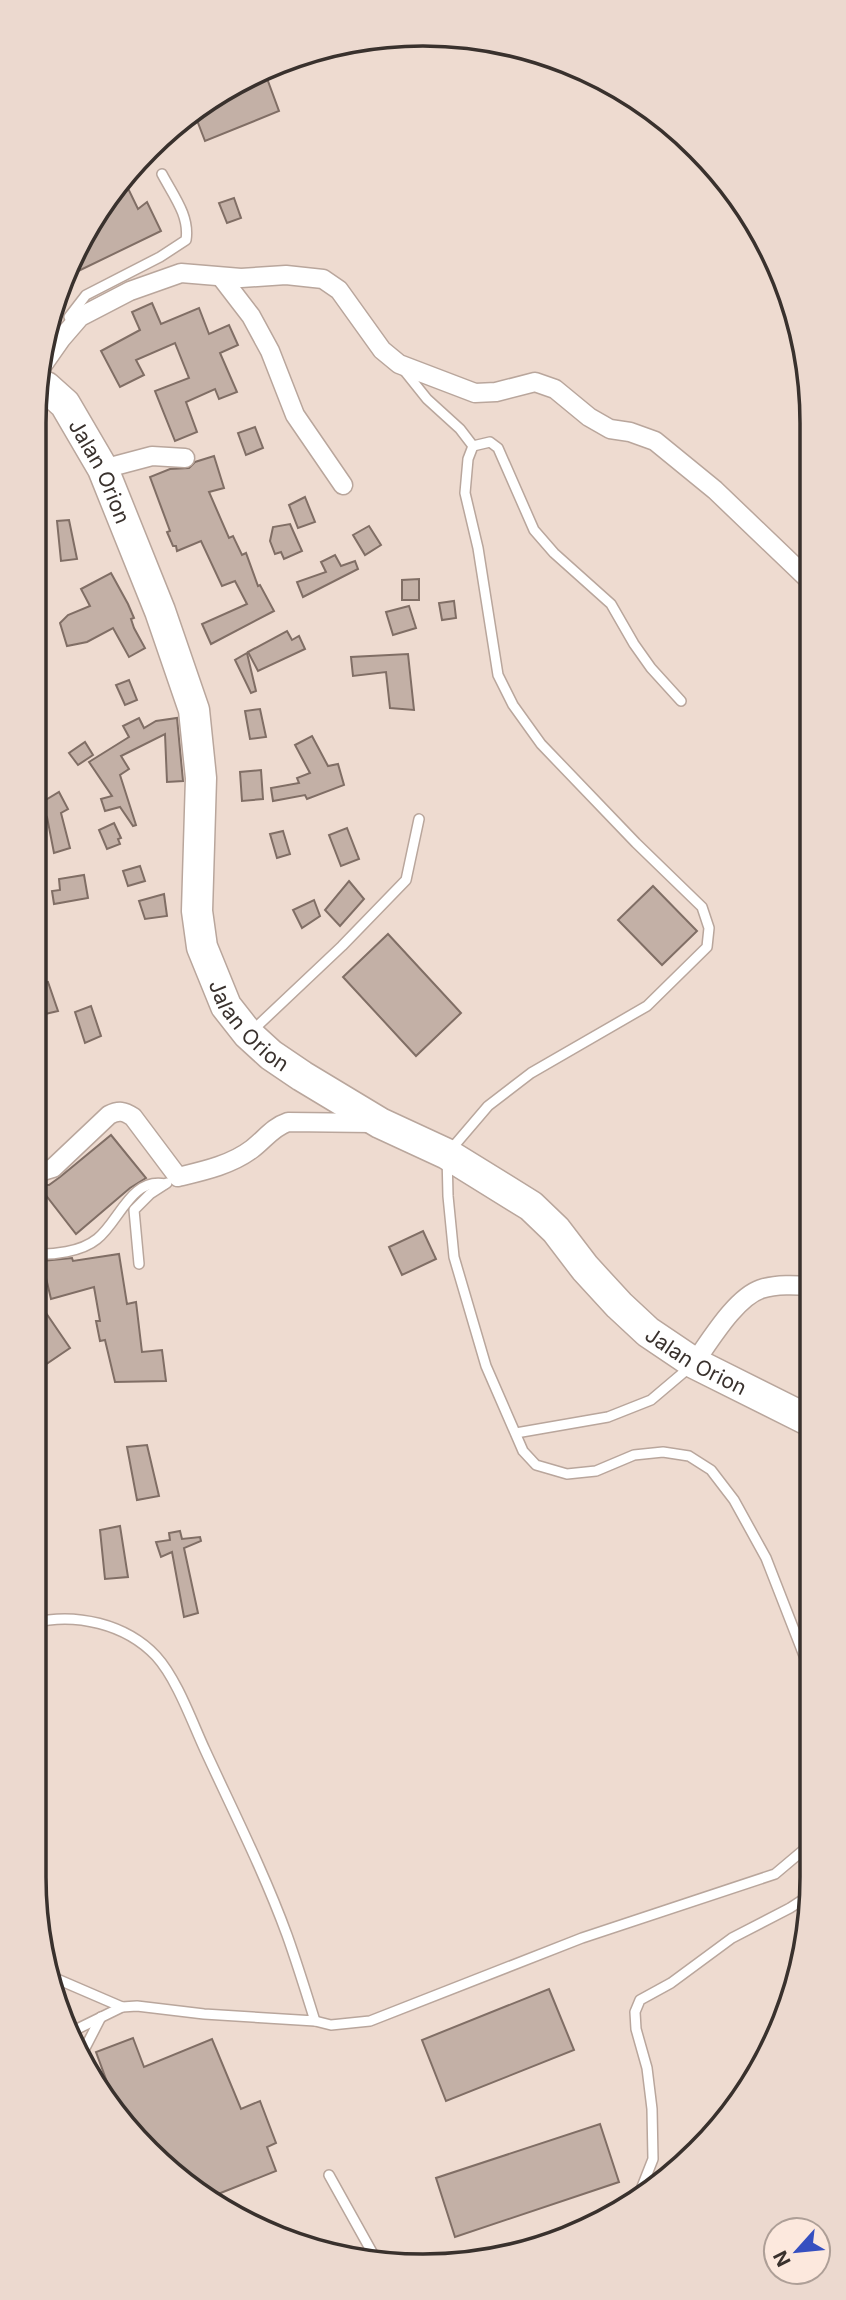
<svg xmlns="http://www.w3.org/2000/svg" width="846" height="2300" viewBox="0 0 846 2300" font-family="Inter,sans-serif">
<rect width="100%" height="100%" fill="#eedbd0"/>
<g fill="#c3b0a6" stroke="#806e65" stroke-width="2">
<polygon points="265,73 279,111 205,141 195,115 228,85"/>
<polygon points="123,178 138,209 147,202 161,231 70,275 114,185"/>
<polygon points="234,198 241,218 227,223 219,203"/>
<polygon points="152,303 161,324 199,308 209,334 229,325 238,345 220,353 237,392 219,399 215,389 186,402 197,432 175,441 155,391 189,378 175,343 136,360 144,375 120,387 101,351 140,330 132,312"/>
<polygon points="255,427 263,448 246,455 238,433"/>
<polygon points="214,456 224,488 209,492 229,538 233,536 242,555 246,553 258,586 260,585 274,611 211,644 202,624 247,604 235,581 222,586 201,541 177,551 176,546 173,546 167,532 170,531 150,477 170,469 189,468 195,462"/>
<polygon points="305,497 315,522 298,528 289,505"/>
<polygon points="69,520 77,559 61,561 57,521"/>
<polygon points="290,524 302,551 284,559 281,552 275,554 270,541 273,527"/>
<polygon points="369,526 381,545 365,555 353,535"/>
<polygon points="335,555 341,566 355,561 358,569 303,597 297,582 326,572 321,562"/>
<polygon points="111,573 128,604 134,618 131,619 134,628 145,648 129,657 113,628 87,642 67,646 60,623 68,615 90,606 81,589"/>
<polygon points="419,579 419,600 402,600 402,580"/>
<polygon points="454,601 456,618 442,620 439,603"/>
<polygon points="409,606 416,628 393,635 386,612"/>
<polygon points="287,631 292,640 299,636 305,649 258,671 248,652"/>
<polygon points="247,653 256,691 251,693 235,660"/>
<polygon points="408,654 414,710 390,708 386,672 353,676 351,657"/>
<polygon points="129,680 137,700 125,705 116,685"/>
<polygon points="260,709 266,737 250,739 245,711"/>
<polygon points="139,718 144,728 156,721 177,718 183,781 167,782 165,734 121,756 129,769 120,775 136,825 133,826 120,807 105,811 101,799 112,796 89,762 129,737 123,726"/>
<polygon points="312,736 328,766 338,764 344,785 307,799 305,795 273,801 271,788 299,783 297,778 310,773 295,745"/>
<polygon points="85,742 93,755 78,765 69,753"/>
<polygon points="261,770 263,799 242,801 240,772"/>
<polygon points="59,792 68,809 61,813 70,848 54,853 47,817 39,804"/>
<polygon points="114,823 121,838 118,839 120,844 107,849 99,830"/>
<polygon points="347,828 359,859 341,866 329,835"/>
<polygon points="283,831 290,854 277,858 270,834"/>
<polygon points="140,866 145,881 128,886 123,871"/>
<polygon points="84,875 88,898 54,904 52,891 60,890 59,879"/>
<polygon points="349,881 364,899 340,926 325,910"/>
<polygon points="653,886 697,931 662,965 618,920"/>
<polygon points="164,894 167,916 145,919 139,901"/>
<polygon points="314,900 320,916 302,928 293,910"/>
<polygon points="388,934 461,1013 416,1056 343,977"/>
<polygon points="48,982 58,1011 41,1015 33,986"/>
<polygon points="91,1006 101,1036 85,1043 75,1012"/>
<polygon points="111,1135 146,1178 130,1188 76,1234 38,1185 49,1185 60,1177"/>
<polygon points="423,1231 436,1259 402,1275 389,1247"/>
<polygon points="119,1254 127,1304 136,1302 142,1352 162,1350 166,1381 115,1382 105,1340 100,1341 96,1321 100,1321 94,1287 51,1299 42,1261 72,1258 73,1261"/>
<polygon points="33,1294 70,1348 33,1373"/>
<polygon points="147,1445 159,1496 137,1500 127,1447"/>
<polygon points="120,1526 128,1577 105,1579 100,1530"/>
<polygon points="180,1531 182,1539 200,1537 201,1541 184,1548 198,1613 184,1617 172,1552 161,1557 156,1542 170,1540 169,1533"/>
<polygon points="549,1989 574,2050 446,2101 422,2040"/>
<polygon points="133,2038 144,2067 212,2039 241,2109 260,2101 276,2143 267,2147 276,2171 208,2198 130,2134 101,2084 107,2082 96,2052"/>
<polygon points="600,2124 619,2182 455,2237 436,2178"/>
</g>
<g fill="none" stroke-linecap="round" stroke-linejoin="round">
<defs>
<g id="service">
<path d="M69,317l17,-22 74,-38 26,-17c4,-24 -13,-45 -24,-66"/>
<polyline points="403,369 427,399 460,429 473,446 468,459 465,493 478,548 498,675 513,705 541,744 636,843 702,907 709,928 707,947 647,1006 531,1073 488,1106 447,1154 448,1196 454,1257 486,1366 523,1451 536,1465 567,1474 596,1471 634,1455 663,1452 689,1456 711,1470 734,1500 766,1558 812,1676"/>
<polyline points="473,446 490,442 498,448 534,530 554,553 611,604 634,644 651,668 681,701"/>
<polyline points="252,1031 342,946 406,880 419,819"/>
<path d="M33,1254c20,1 48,-2 64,-15 22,-17 34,-62 68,-55"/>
<polyline points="139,1264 134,1210 150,1194 167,1183"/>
<polyline points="516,1433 608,1417 651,1400 690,1367"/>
<path d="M33,1623c42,-11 93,1 123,33 21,23 36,66 49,94 28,61 59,122 82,185 10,28 19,57 28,86l-111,-7 -67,-8 -15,1 -51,25"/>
<polyline points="50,1976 122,2007"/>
<polyline points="315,2021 331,2025 370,2021 582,1938 775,1874 813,1842"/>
<polyline points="83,2052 101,2017"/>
<polyline points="329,2175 378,2263"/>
<polyline points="636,2202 653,2159 652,2109 647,2068 636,2029 635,2012 640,2000 671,1983 732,1938 790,1908 810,1895"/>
</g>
<g id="minor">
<polyline points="221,277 251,316 270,351 295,415 343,485"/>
<polyline points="40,369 61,339 80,317 130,291 181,273 241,278 286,275 323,279 339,290 382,350 399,364 475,393 496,392 535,382 555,389 589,417 610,429 630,432 655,441 715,490 810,581"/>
<polyline points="103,469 152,456 185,458"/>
<path d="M33,1174l20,-6 56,-53c10,-5 15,-4 24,2l45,60c25,-6 53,-12 74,-28 13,-10 21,-22 36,-27l85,1"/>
<path d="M694,1363c16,-22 41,-65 67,-74 16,-5 34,-4 50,-3"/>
</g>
<g id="trunk">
<path id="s1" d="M38,384l8,3 19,17 38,65 57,142 34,99 7,68 -4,133 5,36 24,59 22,28 23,21 31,21 78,47 67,31 84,52 25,24 29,38 34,37 29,27 46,31 118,59"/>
</g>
</defs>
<use href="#service" stroke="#b9a69c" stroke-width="12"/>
<use href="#minor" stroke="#b9a69c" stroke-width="21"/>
<use href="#trunk" stroke="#b9a69c" stroke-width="33"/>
<use href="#service" stroke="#fff" stroke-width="9"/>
<use href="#minor" stroke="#fff" stroke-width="18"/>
<use href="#trunk" stroke="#fff" stroke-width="30"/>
</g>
<g text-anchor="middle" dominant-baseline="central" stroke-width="5" stroke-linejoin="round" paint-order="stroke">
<g font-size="21" fill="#39312d" stroke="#fce8dd">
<text stroke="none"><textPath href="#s1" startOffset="110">Jalan Orion</textPath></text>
<text stroke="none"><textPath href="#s1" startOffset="698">Jalan Orion</textPath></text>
<text stroke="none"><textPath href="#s1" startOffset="1265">Jalan Orion</textPath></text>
</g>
</g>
<path d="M0 0H846V2300H0ZM423 46H423A377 377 0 0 1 800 423V1877A377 377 0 0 1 423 2254H423A377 377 0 0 1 46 1877V423A377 377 0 0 1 423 46Z" fill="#ecd9cf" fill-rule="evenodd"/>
<path fill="none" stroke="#39312d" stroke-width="3.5" d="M423 46H423A377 377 0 0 1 800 423V1877A377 377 0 0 1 423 2254H423A377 377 0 0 1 46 1877V423A377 377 0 0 1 423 46Z"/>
<g transform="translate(797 2251) rotate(243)"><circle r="33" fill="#fce8dd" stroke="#ae9f97" stroke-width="2"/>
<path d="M0-5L12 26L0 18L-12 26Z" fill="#364fc0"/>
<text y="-10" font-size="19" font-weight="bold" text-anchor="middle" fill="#39312d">N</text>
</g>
</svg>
